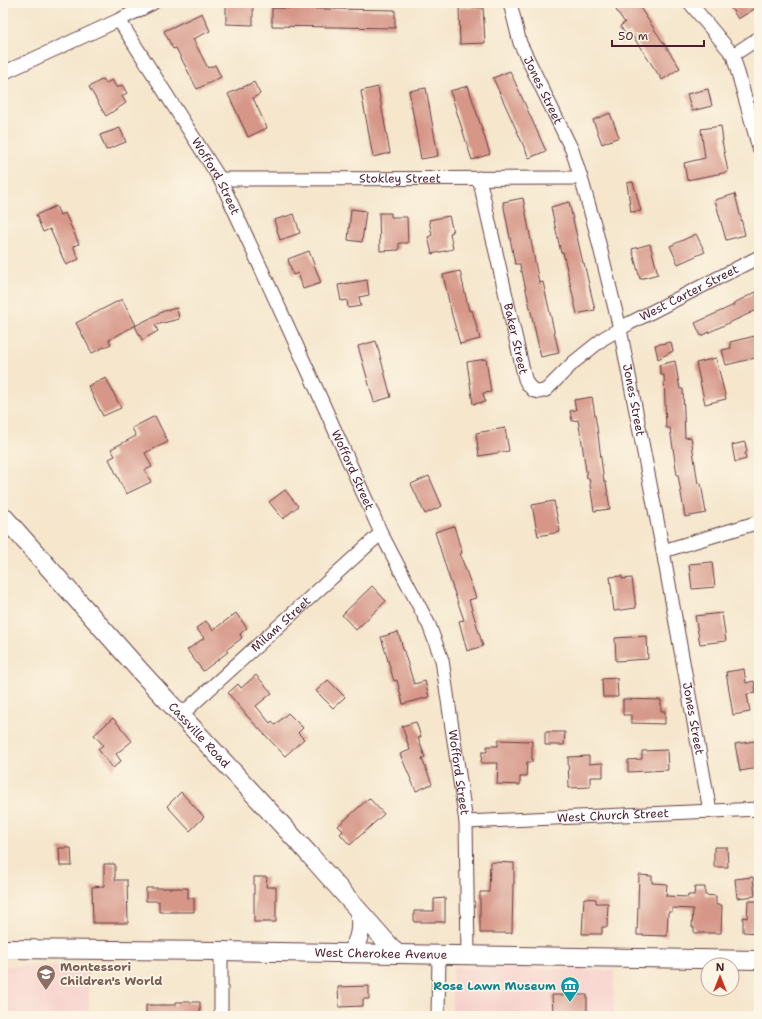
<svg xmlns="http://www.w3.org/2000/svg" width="762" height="1019" viewBox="0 0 762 1019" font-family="'Shantell Sans',sans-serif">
<rect width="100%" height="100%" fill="#fcf5e5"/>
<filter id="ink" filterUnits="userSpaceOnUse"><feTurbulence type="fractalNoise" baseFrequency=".025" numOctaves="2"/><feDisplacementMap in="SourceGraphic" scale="8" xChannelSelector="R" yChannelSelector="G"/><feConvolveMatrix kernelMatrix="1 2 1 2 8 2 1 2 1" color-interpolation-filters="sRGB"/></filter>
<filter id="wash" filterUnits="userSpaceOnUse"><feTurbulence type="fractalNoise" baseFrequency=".012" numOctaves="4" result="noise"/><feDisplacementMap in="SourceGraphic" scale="16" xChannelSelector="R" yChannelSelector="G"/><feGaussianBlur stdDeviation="0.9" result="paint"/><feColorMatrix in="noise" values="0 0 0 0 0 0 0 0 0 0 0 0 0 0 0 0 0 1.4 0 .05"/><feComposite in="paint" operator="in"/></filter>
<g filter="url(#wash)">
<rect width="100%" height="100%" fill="#f5e6cc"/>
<g fill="#f7d0cc">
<rect x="3" y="966" width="86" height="50"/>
<polygon points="453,967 614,970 614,1016 452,1016"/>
</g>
<g id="blocks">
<g fill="#d69688">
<polygon points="626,3 637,3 680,68 662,80 630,32 626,35 620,26 625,23 616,10"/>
<polygon points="728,3 759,3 759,6 738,19"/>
<polygon points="226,5 253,6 253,25 226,24"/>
<polygon points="483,7 485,43 460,44 459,8"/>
<polygon points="272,8 395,10 395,28 272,26"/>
<polygon points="202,13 210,31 193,39 208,68 215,65 221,77 197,89 176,48 173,49 164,31"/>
<polygon points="510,71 546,151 529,158 493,78"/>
<polygon points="103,79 106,83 112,80 117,88 122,85 127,93 122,96 126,103 106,116 89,87"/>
<polygon points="254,82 260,94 253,98 267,128 248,137 228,94"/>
<polygon points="468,86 490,154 472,160 450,91"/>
<polygon points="378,87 390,153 373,157 361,91"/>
<polygon points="426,88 438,156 421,159 409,91"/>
<polygon points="708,89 712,106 692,111 687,94"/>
<polygon points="610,113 619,137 602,144 593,120"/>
<polygon points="721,126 723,141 722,141 728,172 687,180 684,163 705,158 701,129"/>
<polygon points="120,128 126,142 106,150 100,135"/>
<polygon points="633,182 641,211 631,212 627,183"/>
<polygon points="735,194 745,235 726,240 715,200"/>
<polygon points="523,198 539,283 543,282 559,353 541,357 522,272 521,272 520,264 515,264 503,202"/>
<polygon points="569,202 583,263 584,263 595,310 577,314 563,252 561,253 551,207"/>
<polygon points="56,206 60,215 65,213 79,244 73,246 79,259 66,265 50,229 43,232 36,215"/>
<polygon points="351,209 366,211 362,242 348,240"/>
<polygon points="379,213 391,213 391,217 407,217 408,243 399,243 399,250 380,251"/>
<polygon points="294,214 300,233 280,240 274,220"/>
<polygon points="449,216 453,232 450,233 453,249 432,254 428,237 432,235 429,220"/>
<polygon points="696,234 705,252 678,264 670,246"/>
<polygon points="650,244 658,274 640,279 632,249"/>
<polygon points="309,251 321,283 303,289 298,273 293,275 288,259"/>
<polygon points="460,271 469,311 472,310 480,339 460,344 452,315 443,275"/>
<polygon points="367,280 369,295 359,297 361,306 348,308 347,300 341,301 338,285"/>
<polygon points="756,292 759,300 759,309 701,336 695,323 734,305 734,303"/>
<polygon points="122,299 136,325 109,340 111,344 92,353 76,323"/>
<polygon points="177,308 179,319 155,325 158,331 142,340 135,326 164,311"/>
<polygon points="759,335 759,357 726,365 722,350 731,348 730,342"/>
<polygon points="376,341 391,397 374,402 358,346"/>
<polygon points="671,342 673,351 658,359 655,345"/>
<polygon points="716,358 726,399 705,404 696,363"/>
<polygon points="486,359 491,392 483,393 485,402 473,404 467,362"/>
<polygon points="675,361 680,389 683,389 685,438 691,437 698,484 701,483 706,513 685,517 678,475 677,475 670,428 666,428 664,375 661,375 659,365"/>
<polygon points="106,378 121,408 103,416 88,386"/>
<polygon points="592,397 597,427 604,482 606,482 610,509 594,511 589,478 587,478 582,443 578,420 572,421 570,411 576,410 574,400"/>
<polygon points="155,416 168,442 145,453 152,467 145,470 151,482 126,494 109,459 115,456 111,449 136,436 132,428"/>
<polygon points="505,428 509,451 479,456 476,433"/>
<polygon points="745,442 747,452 745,453 746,459 735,462 732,445"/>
<polygon points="429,476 442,506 425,514 411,484"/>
<polygon points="285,490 298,506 283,519 269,502"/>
<polygon points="554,501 560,532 538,536 532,505"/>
<polygon points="454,526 462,553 460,554 476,598 469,600 483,646 467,651 459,621 464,620 448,574 435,532"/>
<polygon points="712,562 715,587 692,589 689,564"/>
<polygon points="622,576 622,579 632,578 636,608 614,611 610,577"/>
<polygon points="372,586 386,601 356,630 342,615"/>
<polygon points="236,613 247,628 240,634 242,638 226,650 228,652 203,671 187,650 204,638 196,628 206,621 213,630"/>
<polygon points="722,613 726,641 700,644 695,616"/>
<polygon points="398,632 414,684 425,681 429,697 403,704 397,680 394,681 381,637"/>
<polygon points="647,636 648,659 616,661 615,638"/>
<polygon points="744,669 746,683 754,681 756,693 747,694 750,712 733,715 726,672"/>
<polygon points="256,675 272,693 256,706 270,723 272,721 275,725 288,713 303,728 298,733 304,739 285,756 248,717 228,693 238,684 241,688"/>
<polygon points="617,678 618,697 603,697 602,679"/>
<polygon points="328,680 345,697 333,708 316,691"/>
<polygon points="623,699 661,700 661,711 665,711 665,724 631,723 631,715 623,715"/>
<polygon points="113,718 132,741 116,754 121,761 113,768 98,749 103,745 94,735"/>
<polygon points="416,722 421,737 418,738 425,757 422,759 432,784 416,791 400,754 410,750 402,726"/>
<polygon points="545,732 565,732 564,745 545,745"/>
<polygon points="498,740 532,741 532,762 527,762 526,777 520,777 520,785 497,784 498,763 481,763 482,752 487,752 487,746 498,746"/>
<polygon points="755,741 758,753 759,753 759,768 740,771 735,744"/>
<polygon points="667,750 668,770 628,772 628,760 642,759 642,751"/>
<polygon points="589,756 589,764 603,763 603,777 590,777 590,787 569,788 568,757"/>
<polygon points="181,792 204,817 190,831 167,806"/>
<polygon points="369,798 384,814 350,845 340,834 343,831 338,826"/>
<polygon points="714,847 727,847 728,867 714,867"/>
<polygon points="59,848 71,848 72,866 60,866"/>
<polygon points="490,862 514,863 514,884 513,884 512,933 480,933 480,892 489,892"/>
<polygon points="104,864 115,864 115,880 127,880 128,923 93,923 92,887 104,886"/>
<polygon points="639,875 652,876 652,883 667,884 666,896 688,897 688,895 694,895 695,887 705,887 705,895 716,896 716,905 722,905 721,933 694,933 694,927 692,927 693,909 672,908 672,912 668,912 667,936 637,935"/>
<polygon points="254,877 267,877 266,887 276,887 276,922 254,922"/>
<polygon points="753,877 755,896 737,898 735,879"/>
<polygon points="146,888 188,888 188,898 194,898 194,912 159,912 159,901 146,901"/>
<polygon points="445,898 445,922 414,922 414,911 434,911 434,899"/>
<polygon points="584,898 596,899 596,903 608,903 607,927 602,927 602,934 582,934"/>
<polygon points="748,901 759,901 759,933 743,932 743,917 747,918"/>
<polygon points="369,986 369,999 363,999 363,1006 339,1007 338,987"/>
<polygon points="552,995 587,995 587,1016 557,1016 557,1012 553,1012"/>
<polygon points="176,1002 200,1002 200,1016 146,1016 146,1005 176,1005"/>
</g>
</g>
</g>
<g filter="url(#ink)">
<use href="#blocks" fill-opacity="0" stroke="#643d43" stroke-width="1"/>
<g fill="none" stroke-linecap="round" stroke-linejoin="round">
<defs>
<g id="street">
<path id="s1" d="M510,3l10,40 52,107 9,28 14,49 25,102 43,222 47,260"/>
<polyline points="690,3 733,55 759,148"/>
<path id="s2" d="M119,20l101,159 91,198 70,156 48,92 13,35 24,162 2,133"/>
<polyline points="733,55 759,38"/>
<polyline points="3,73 119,20 153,3"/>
<path id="s3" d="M479,178l46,201 3,6 6,6 5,1 7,-2 28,-28 30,-24 26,-15 129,-66"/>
<path id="s4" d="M220,179l361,-1"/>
<polyline points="663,551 759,522"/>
<path id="s5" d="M181,715l200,-182"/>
<path id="s6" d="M466,822l293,-13"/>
<polyline points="221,1016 221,951"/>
<polyline points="438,1016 439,955"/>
</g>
<g id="secondary">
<path id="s7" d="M3,516l138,156 167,181 89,101"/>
<path id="s8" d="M3,949l218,2 538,9"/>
<path d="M350,953c10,-12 12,-26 9,-41"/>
</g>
</defs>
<use href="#street" stroke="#643d43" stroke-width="15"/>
<use href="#secondary" stroke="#643d43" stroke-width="20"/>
<use href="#street" stroke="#fff" stroke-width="13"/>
<use href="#secondary" stroke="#fff" stroke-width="18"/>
</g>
</g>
<defs>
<symbol id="school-pin" viewBox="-11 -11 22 30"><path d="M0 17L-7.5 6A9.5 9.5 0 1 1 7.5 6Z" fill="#8d6e63" stroke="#fcf5e5"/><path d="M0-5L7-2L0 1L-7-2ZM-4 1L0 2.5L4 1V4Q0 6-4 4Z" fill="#fff"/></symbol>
<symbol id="museum-pin" viewBox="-11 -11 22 30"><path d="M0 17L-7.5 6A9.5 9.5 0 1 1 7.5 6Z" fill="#0f9aa8" stroke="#fcf5e5"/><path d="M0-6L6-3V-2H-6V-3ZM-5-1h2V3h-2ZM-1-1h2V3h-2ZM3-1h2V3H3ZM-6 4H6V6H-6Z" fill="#fff"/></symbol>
</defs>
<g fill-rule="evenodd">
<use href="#school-pin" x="35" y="963" width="22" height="30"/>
<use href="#museum-pin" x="559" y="975" width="22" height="30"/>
</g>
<g text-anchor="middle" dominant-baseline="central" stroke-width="3.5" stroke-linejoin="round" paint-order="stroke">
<g font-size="12" fill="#4a1f2b" stroke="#fcf5e5">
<text stroke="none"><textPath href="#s1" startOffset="94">Jones Street</textPath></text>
<text stroke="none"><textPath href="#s2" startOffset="184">Wofford Street</textPath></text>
<text stroke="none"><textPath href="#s4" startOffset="180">Stokley Street</textPath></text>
<text stroke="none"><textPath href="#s3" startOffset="408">West Carter Street</textPath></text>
<text stroke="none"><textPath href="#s3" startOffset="165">Baker Street</textPath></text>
<text stroke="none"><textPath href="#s1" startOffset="418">Jones Street</textPath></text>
<text stroke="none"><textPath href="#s2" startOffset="508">Wofford Street</textPath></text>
<text stroke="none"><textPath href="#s5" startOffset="135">Milam Street</textPath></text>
<text stroke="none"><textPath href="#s1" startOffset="742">Jones Street</textPath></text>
<text stroke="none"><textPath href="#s7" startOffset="294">Cassville Road</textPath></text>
<text stroke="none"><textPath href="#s2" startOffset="832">Wofford Street</textPath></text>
<text stroke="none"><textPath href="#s6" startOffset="147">West Church Street</textPath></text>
<text stroke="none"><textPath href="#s8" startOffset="378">West Cherokee Avenue</textPath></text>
</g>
<g font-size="12" font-weight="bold" fill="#785e54" stroke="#fcf5e5" text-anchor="start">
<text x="60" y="967">Montessori<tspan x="60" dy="14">Children's World</tspan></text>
</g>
<g font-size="12" font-weight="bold" fill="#0d838f" stroke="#fcf5e5" text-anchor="end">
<text x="556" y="986">Rose Lawn Museum</text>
</g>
</g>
<rect width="762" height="1019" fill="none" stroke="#fcf5e5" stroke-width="16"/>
<g transform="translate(720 977)"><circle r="19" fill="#fcf5e5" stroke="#b59f9b"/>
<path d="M0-3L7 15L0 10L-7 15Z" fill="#c8321e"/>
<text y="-6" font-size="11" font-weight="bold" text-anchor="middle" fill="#4a1f2b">N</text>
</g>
<path d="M612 40v6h92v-6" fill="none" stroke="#4a1f2b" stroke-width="2"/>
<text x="618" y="40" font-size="12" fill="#4a1f2b" stroke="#fcf5e5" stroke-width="3" paint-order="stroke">50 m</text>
</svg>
